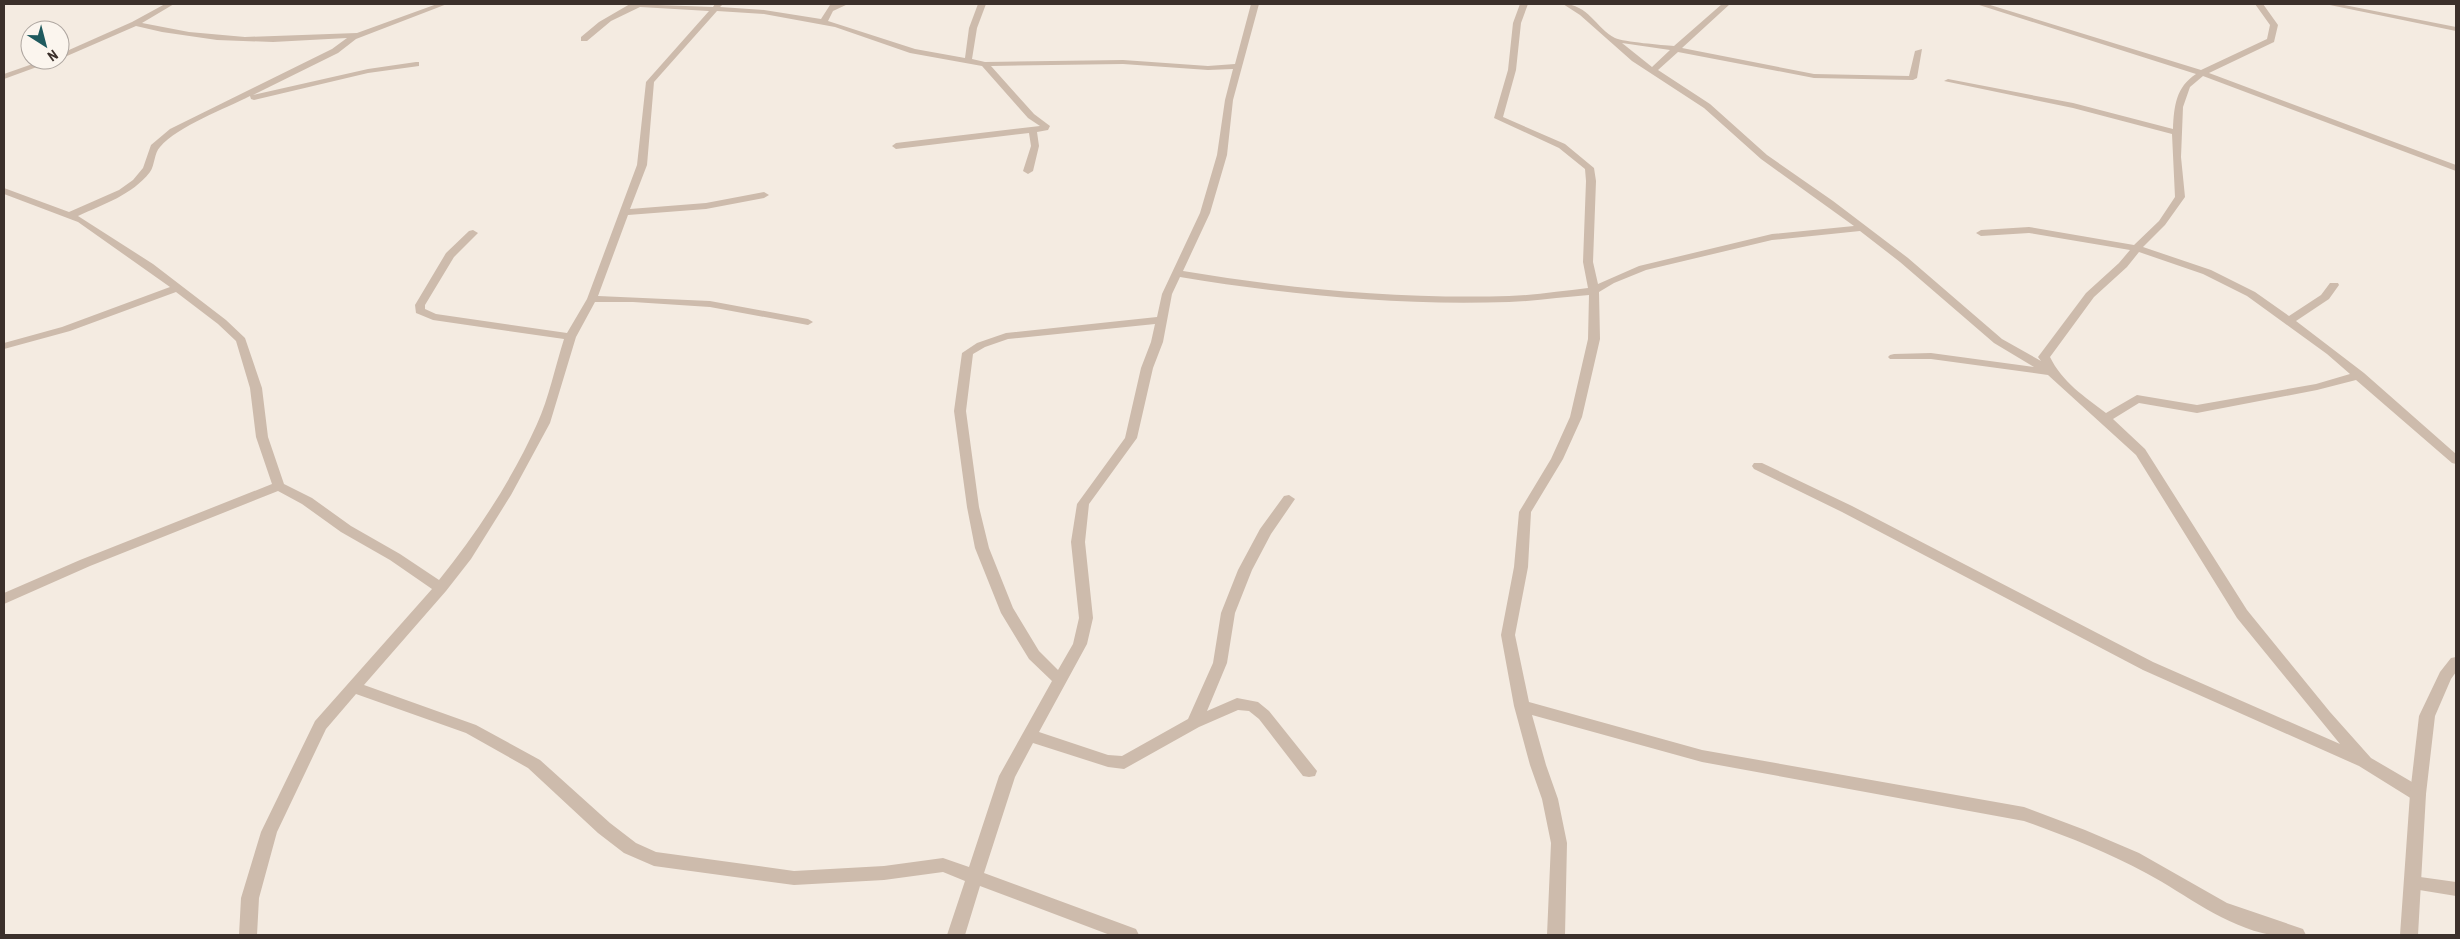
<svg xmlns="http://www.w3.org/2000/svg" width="2460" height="939" viewBox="0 0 2460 939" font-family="'Roboto Condensed',sans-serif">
<rect width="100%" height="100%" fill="#f4ebe1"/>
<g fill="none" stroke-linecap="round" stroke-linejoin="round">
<g fill="#cdbbac" fill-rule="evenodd">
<path d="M165,4h9l-32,19 47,9 56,5 112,-4 80,-29h10l-91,35 -18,14 -85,42 115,-26 48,-7h3v4l-51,7 -114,27 -3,-1 -1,-3c-25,13 -72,30 -90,51 -6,6 -5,18 -10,25 -18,23 -46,32 -72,44l75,48 73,56 19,18 17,50 6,49 16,47 28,14 39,28 49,28 39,26c38,-47 74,-102 98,-156 12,-26 18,-57 27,-85l-131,-19 -17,-7 -1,-8 31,-52 23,-22 4,-1 5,3 -24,24 -29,48v4l11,5 131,19 20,-34 50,-134 9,-83 63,-71 -69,-4 -29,14 -24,20h-6v-4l18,-15 31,-18 83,3 2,-3h8l-3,3 44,3 57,9 9,-14 18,-1 -15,7 -5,10 87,28 50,9 4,-30 9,-24h8l-9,24 -5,31 13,3 138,-2 85,6 27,-2 16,-60h8l-26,96 -6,55 -17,58 -27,58c108,18 217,28 326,25 26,-1 53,-5 79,-8l-5,-26 3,-81 -1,-12 -26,-21 -65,-30 14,-48 5,-47 7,-19h8l-7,19 -5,47 -13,47 62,27 29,24 2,13 -3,81 5,22 41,-18 133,-32 82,-8 -93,-67 -57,-51 -72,-47 -52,-46 -17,-11c25,0 33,24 52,34 9,4 47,7 59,8l48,-42h8l-48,44 132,26 95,2 6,-25 7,-2 -5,29 -4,2 -99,-2 -136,-26 -20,18 52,34 57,51 66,46 75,57 94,81 39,22 -3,-4 48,-64 33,-30 11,-13 -101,-17 -48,3 -5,-3 5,-3 48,-3 105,18 25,-24 16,-24 -3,-63 -99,-26 -129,-27 4,-2 125,24 100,26c1,-23 3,-42 23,-55l-220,-70h11l214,66 66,-31 3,-14 -15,-21h8l15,21 -4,17 -65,31 247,92v6l-253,-95 -13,11 -7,20 -2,50 4,40 -20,28 -22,22 68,23 44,22 34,24 32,-21 9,-12h8l1,2 -10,14 -33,22 68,52 92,81v10l-4,-1 -96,-83 -39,10 -120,23 -58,-10 -26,16 32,30 102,161 83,102 41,46 53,31 2,5 -2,5 -6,2 -6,-2 -53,-33 -216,-96 -301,-158 -88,-43 -2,-3 2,-3h8l90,43 301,156 187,82 -103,-126 -101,-163 -88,-80 -117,-16h-41l-2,-2 2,-2 4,-1 37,-1 103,14 -40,-24 -94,-81 -40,-31 -88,9 -126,30 -32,13 -15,9 1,47 -18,78 -19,42 -32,53 -3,55 -13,68 14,67 173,48 322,57 61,23 54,23 88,50 76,26 3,6c-11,0 -24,2 -35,0 -47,-9 -84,-40 -125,-62 -39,-21 -80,-37 -122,-52l-322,-59 -170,-47 14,50 12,34 9,44 -2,92h-18l4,-92 -9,-44 -12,-34 -16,-59 -13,-71 13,-68 5,-55 32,-53 19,-42 18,-78 1,-44c-27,2 -53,6 -80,7 -110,4 -220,-7 -329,-25l-8,17 -9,48 -10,26 -16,70 -48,66 -4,38 8,76 -6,26 -48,88 69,23 14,1 66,-37 25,-56 8,-50 17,-43 22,-41 24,-33 5,-1 6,4 -24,35 -19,36 -17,43 -8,50 -20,48 30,-13 21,4 11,9 48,60 -2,5 -6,1 -6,-1 -44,-57 -10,-8 -11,-1 -39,17 -75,42 -16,-2 -75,-24 -18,34 -31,96 152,56 3,6h-29l-130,-49 -15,49h-18l18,-54 -22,-9 -59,8 -90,5 -140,-19 -30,-13 -26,-20 -70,-65 -62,-35 -110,-39 -30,35 -49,103 -18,66 -2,37h-18l2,-37 20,-66 54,-111 117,-132 -42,-29 -49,-28 -39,-28 -24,-13 -188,75 -86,38v-11l76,-33 192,-76 -16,-47 -6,-49 -14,-47 -18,-17 -42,-32 -106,39 -66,18v-6l58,-16 108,-40 -92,-65 -74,-28v-6l65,24 50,-22 14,-10 10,-12 8,-23 19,-16 162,-80 15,-11 -74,4 -56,-2 -55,-8 -26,-6 -76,33v-5l72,-32zM717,11l47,3 71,13 75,26 72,13 46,52 12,8 -144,17 -4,3 4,3 133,-16 2,13 -8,25 5,3 5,-3 6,-25 -2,-14 11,-2 2,-4 -16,-12 -43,-48 132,-2 85,6 25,-1 -8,31 -8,55 -17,58 -38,81 -5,23 -151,16 -29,10 -15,10 -8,58 13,96 8,41 26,65 28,46 23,22 -53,95 -30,91 -26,-9 -59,8 -90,5 -138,-19 -20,-9 -26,-20 -70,-63 -64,-35 -112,-40 82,-94 25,-32 40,-64 39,-72 26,-86 19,-35h38l77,5 98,18 5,-3 -5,-3 -98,-18 -112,-5 30,-81 78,-6 58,-11 5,-3 -5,-3 -58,11 -76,6 17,-44 7,-83zM1622,43l48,7 -18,17zM2139,252l64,22 44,22 80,58 23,20 -34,10 -119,21 -60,-10 -31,18c-21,-16 -44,-31 -56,-56l44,-60 33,-30zM1155,324l-4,18 -10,26 -16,70 -48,66 -6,38 8,76 -6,26 -15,26 -19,-19 -26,-43 -24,-60 -10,-41 -13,-96 7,-57 12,-7 23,-8z"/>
<polygon points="2325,4 2339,4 2456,27 2456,31"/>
<polygon points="44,60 56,60 4,79 4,74"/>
<polygon points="2413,876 2456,882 2456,896 2407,888 2404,883 2407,878"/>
</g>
<polygon fill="#cdbbac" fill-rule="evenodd" points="2456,657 2456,672 2451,679 2435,716 2426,794 2418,935 2400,935 2410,794 2419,716 2440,672 2451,658"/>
</g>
<rect width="2460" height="939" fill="none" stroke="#3b302b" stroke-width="10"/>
<g transform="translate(45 45) rotate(144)"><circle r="24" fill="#fbf5ee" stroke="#aea6a0"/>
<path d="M0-4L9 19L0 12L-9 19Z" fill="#1f5a5e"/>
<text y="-8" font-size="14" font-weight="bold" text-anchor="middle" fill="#3b302b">N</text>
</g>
</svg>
